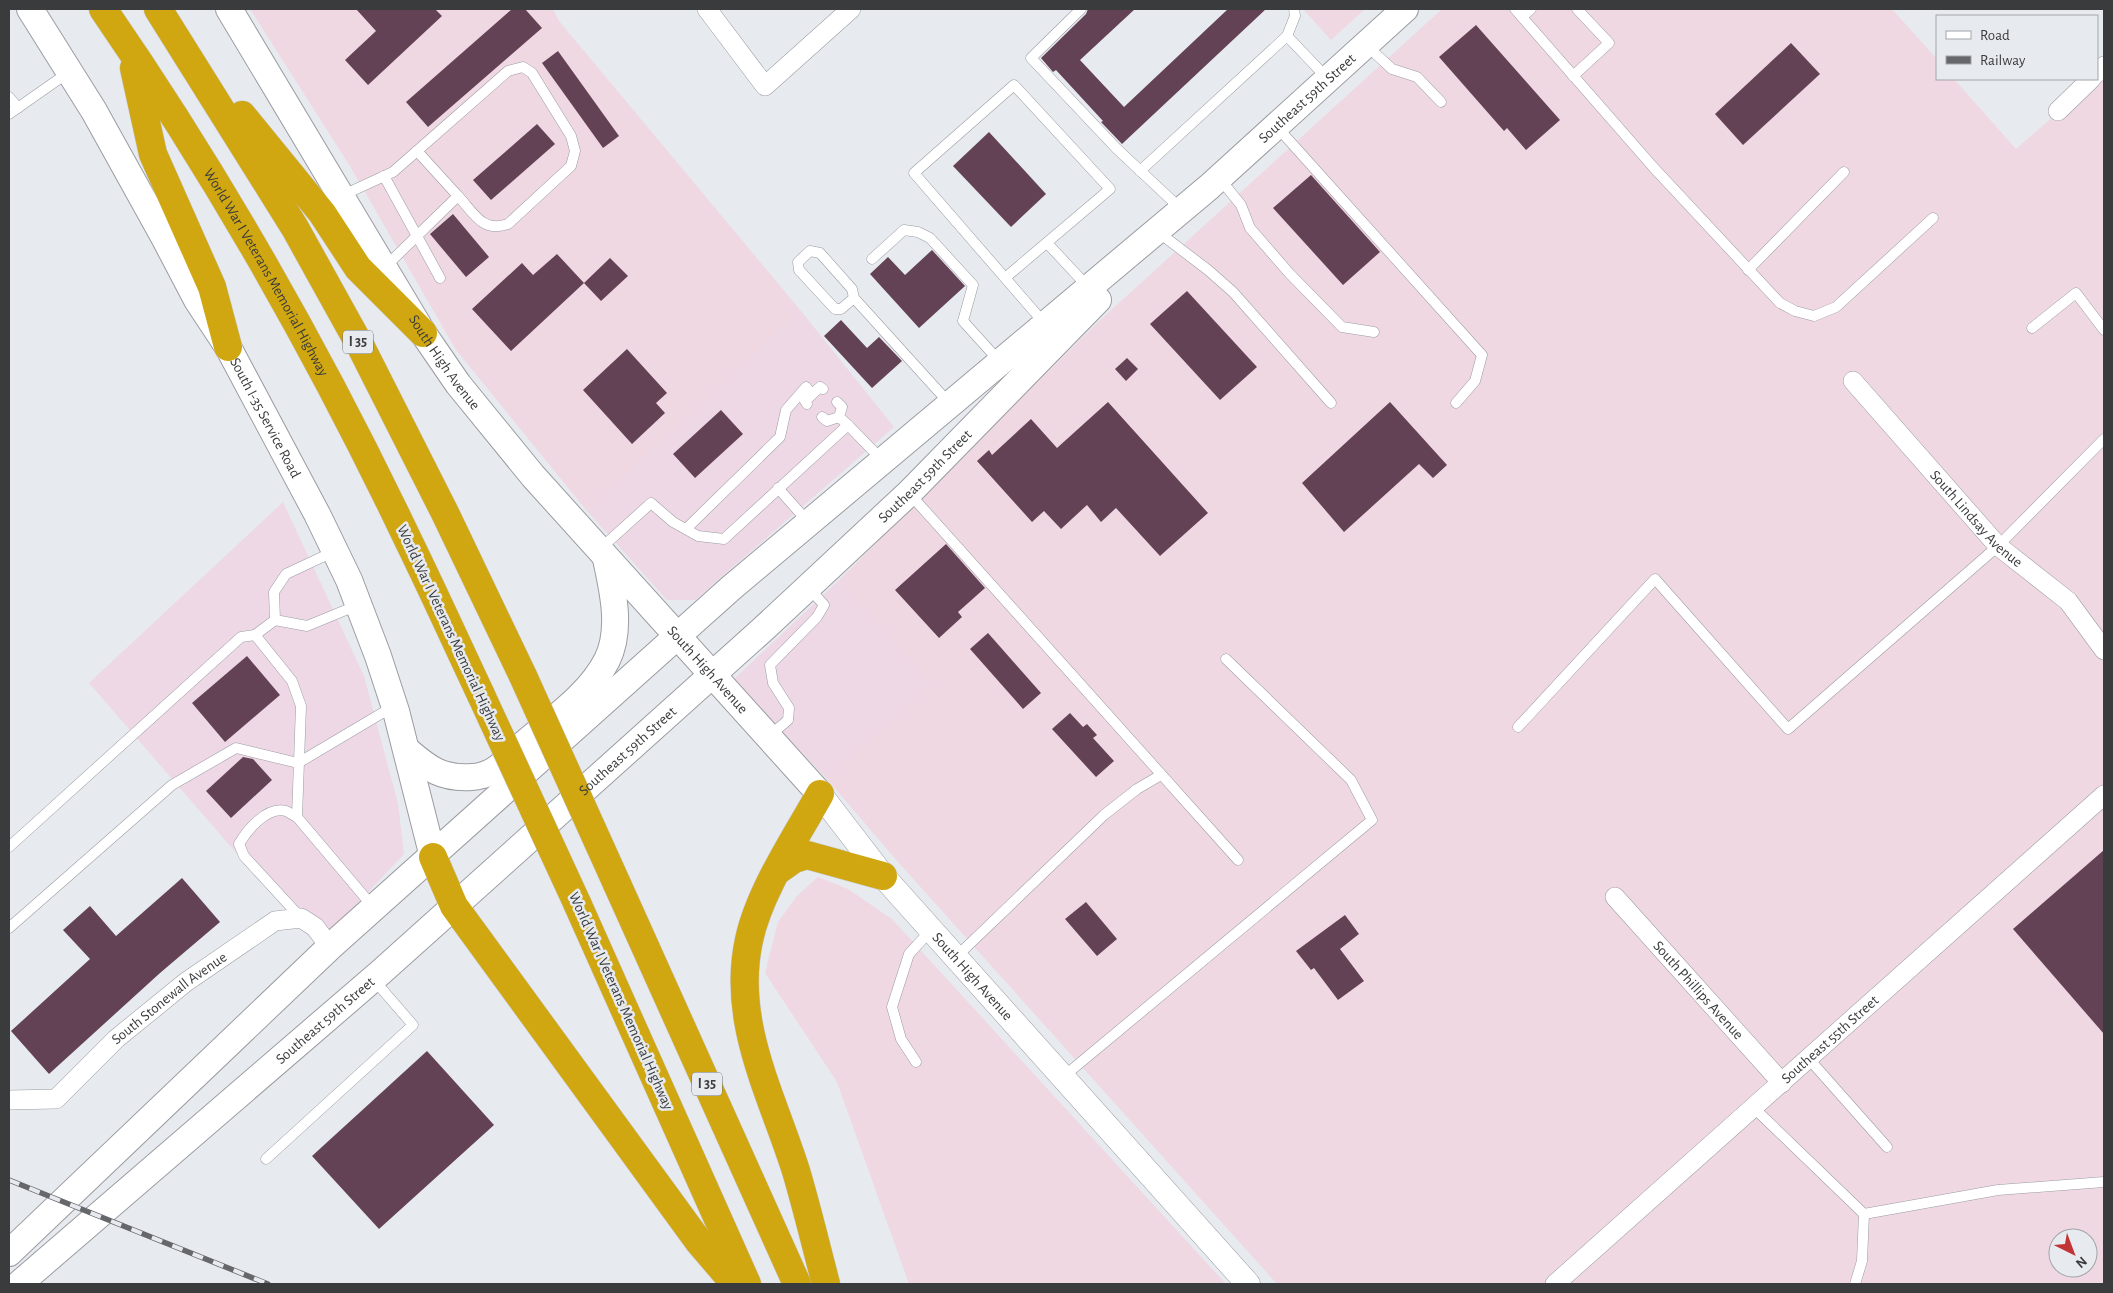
<svg xmlns="http://www.w3.org/2000/svg" width="2113" height="1293" viewBox="0 0 2113 1293" font-family="'Alegreya Sans',sans-serif">
<rect width="100%" height="100%" fill="#e7eaef"/>
<g fill="#eed8e6">
<polygon points="801,311 894,427 695,600 667,600 587,511"/>
<polygon points="283,502 364,676 398,804 404,854 339,923 315,944 89,683"/>
<polygon points="838,581 932,684 826,778 733,680"/>
</g>
<g fill="#f0d8e3" fill-rule="evenodd">
<polygon points="250,9 553,9 559,21 801,311 587,511 456,350 351,168"/>
<polygon points="1303,9 1365,9 1331,40"/>
<path d="M1442,9h450l45,50v20h17l62,70 88,-77v1212h-827l-379,-422 -72,-84 105,-94 -93,-103 260,-259zM2058,1238h30v30h-30z"/>
<polygon points="818,877 848,889 892,919 1226,1284 909,1284 837,1082 765,973 778,922 797,896"/>
</g>
<g fill="#644256">
<polygon points="356,9 435,9 442,16 368,85 345,60 376,31"/>
<polygon points="512,9 525,9 542,28 428,127 406,102"/>
<polygon points="1088,9 1135,9 1080,60 1124,107 1228,9 1266,9 1122,144 1101,122 1103,121 1056,70 1053,72 1041,58 1086,14"/>
<polygon points="1476,25 1560,120 1526,150 1507,128 1504,131 1439,57"/>
<polygon points="1791,43 1820,74 1743,145 1715,114"/>
<polygon points="558,51 619,136 603,148 542,63"/>
<polygon points="537,124 555,144 491,200 473,180"/>
<polygon points="989,132 1046,194 1011,227 953,166"/>
<polygon points="1311,175 1380,252 1343,285 1273,208"/>
<polygon points="453,214 489,257 466,277 430,234"/>
<polygon points="932,250 965,286 919,328 870,274 888,257 905,275"/>
<polygon points="557,254 584,283 511,351 472,309 522,263 533,275"/>
<polygon points="610,258 628,276 601,301 584,283"/>
<polygon points="1187,291 1257,367 1220,400 1150,324"/>
<polygon points="841,320 867,348 879,337 902,361 872,388 824,336"/>
<polygon points="627,349 667,393 656,403 665,413 632,444 583,390"/>
<polygon points="1127,358 1138,369 1126,381 1115,369"/>
<polygon points="1108,402 1208,513 1160,556 1116,508 1101,522 1087,505 1061,529 1044,511 1032,522 977,461 989,450 992,455 1031,419 1057,448"/>
<polygon points="1390,402 1447,465 1433,478 1419,464 1344,532 1302,483"/>
<polygon points="721,410 743,434 695,478 673,454"/>
<polygon points="946,544 985,588 958,612 962,617 939,638 895,590"/>
<polygon points="988,633 1041,693 1023,709 970,649"/>
<polygon points="247,656 280,695 225,742 192,703"/>
<polygon points="1070,713 1083,727 1087,724 1097,735 1093,738 1114,761 1096,777 1052,729"/>
<polygon points="243,757 253,759 272,780 231,818 206,791"/>
<polygon points="2104,850 2104,1034 2013,929"/>
<polygon points="182,878 220,922 160,973 49,1074 11,1031 90,959 63,930 90,906 116,936"/>
<polygon points="1086,902 1117,939 1097,956 1065,919"/>
<polygon points="1345,915 1359,934 1340,949 1364,981 1338,1000 1314,968 1311,970 1296,951"/>
<polygon points="427,1051 494,1125 379,1229 312,1156"/>
</g>
<g fill="none" stroke-linecap="round" stroke-linejoin="round">
<defs>
<g id="service">
<polyline points="1081,9 1031,58 1117,149 1181,209"/>
<polyline points="1294,9 1295,16 1287,36 1327,78"/>
<polyline points="1515,9 1654,168 1780,303 1795,311 1814,316 1836,307 1933,218"/>
<polyline points="1522,17 1531,9"/>
<polyline points="1366,45 1392,69 1417,77 1441,102"/>
<polyline points="1573,76 1609,43 1577,9"/>
<polyline points="9,97 18,108"/>
<polyline points="9,114 69,72"/>
<polyline points="1277,127 1482,355 1475,381 1456,403"/>
<polyline points="417,151 458,196"/>
<polyline points="1140,171 1287,36"/>
<polyline points="384,176 440,278"/>
<polyline points="1220,179 1241,205 1250,228 1289,273 1342,327 1374,332"/>
<path d="M341,196l52,-24 115,-101 15,-4 9,6 39,63 4,15 -4,15 -63,58c-26,9 -34,-11 -50,-28l-73,71"/>
<polyline points="1162,235 1208,270 1233,292 1331,403"/>
<polyline points="1047,243 1089,288"/>
<polyline points="872,259 904,230 918,232 930,238 973,285 963,321 1000,362"/>
<polyline points="1748,270 1844,172"/>
<polyline points="1005,278 1110,189 1014,85 914,173 1045,324"/>
<polyline points="854,298 841,309 835,309 799,270 798,262 810,251 820,253 852,289 854,298 950,404"/>
<polyline points="2032,328 2076,293 2104,330"/>
<polyline points="837,402 842,407 839,417 848,425"/>
<polyline points="807,404 805,401 820,387 823,389"/>
<polyline points="822,417 827,421 839,417"/>
<polyline points="778,488 809,523"/>
<polyline points="909,493 1238,860"/>
<polyline points="686,529 780,437 786,410 806,387 811,393"/>
<polyline points="600,549 651,503 673,522 698,536 724,539 848,425 882,460"/>
<polyline points="335,551 286,574 274,592 275,620 307,626 358,605"/>
<polyline points="255,635 275,620"/>
<polyline points="1518,727 1655,579 1788,729 1998,546 2104,439"/>
<polyline points="768,737 788,720 789,708 773,683 770,665 817,617 824,605 809,588"/>
<path d="M297,817c-3,-1 -8,-5 -11,-6 -19,-5 -39,19 -47,33l5,12 57,62"/>
<polyline points="9,847 241,637 255,635 292,681 301,706 297,817 374,908"/>
<polyline points="9,928 172,785 236,748 298,763 394,706"/>
<polyline points="956,957 1104,815 1137,789 1161,775"/>
<polyline points="1809,1059 1887,1147"/>
<polyline points="916,1062 901,1039 892,1007 909,954 931,930"/>
<polyline points="1063,1077 1372,820 1351,780 1226,659"/>
<polyline points="1754,1108 1864,1214 1998,1190 2104,1182"/>
<polyline points="266,1159 413,1025 374,980"/>
<polyline points="1855,1284 1862,1261 1864,1214"/>
</g>
<g id="minor">
<polyline points="707,9 765,86 851,9"/>
<polyline points="2097,73 2104,66"/>
<polyline points="2058,111 2091,79"/>
<path id="s1" d="M1853,381l145,165 70,55 36,49"/>
<path id="s2" d="M1615,897l167,186"/>
<path id="s3" d="M9,1100l47,-1 60,-60 70,-57 89,-61 26,-3 14,9 15,20"/>
<path id="s4" d="M1555,1284l549,-489"/>
</g>
<g id="tertiary">
<path id="s5" d="M820,794l63,82 365,408"/>
</g>
<g id="secondary">
<path id="s6" d="M30,9l64,102 71,128 32,61 31,47 89,167 32,66 29,76 18,55 37,146"/>
<path id="s7" d="M229,9l194,324 35,51 75,92 287,318"/>
<path d="M408,751c21,18 34,28 64,26 6,0 16,-3 21,-6 12,-7 22,-19 32,-28 28,-24 65,-49 82,-83 15,-30 6,-69 -1,-101"/>
<path id="s8" d="M9,1253l321,-306 401,-359 478,-401 196,-178"/>
<path id="s9" d="M19,1284l362,-312 380,-341 148,-138 189,-193"/>
</g>
<g id="motorway">
<path id="s10" d="M103,9c116,168 218,348 306,533 25,51 48,102 72,153"/>
<polyline points="158,9 295,228 361,347 445,513 523,676"/>
<polyline points="134,68 153,154 212,287 228,347"/>
<polyline points="242,115 322,213 358,268 423,333"/>
<path d="M820,794c-24,43 -61,98 -71,146 -18,82 23,155 47,231 11,37 20,75 30,113"/>
<polyline points="433,857 454,906 699,1242 735,1284"/>
<polyline points="777,871 794,859 807,855 883,876"/>
<polyline points="617,884 797,1284"/>
<polyline points="577,903 747,1284"/>
</g>
</defs>
<use href="#service" stroke="#9a9ca1" stroke-width="11"/>
<use href="#minor" stroke="#9a9ca1" stroke-width="20"/>
<use href="#tertiary" stroke="#9a9ca1" stroke-width="25"/>
<use href="#secondary" stroke="#9a9ca1" stroke-width="28"/>
<use href="#motorway" stroke="#c8c8c9" stroke-width="29"/>
<use href="#service" stroke="#fff" stroke-width="10"/>
<use href="#minor" stroke="#fff" stroke-width="19"/>
<use href="#tertiary" stroke="#fff" stroke-width="24"/>
<use href="#secondary" stroke="#fff" stroke-width="26"/>
<use href="#motorway" stroke="#d0a711" stroke-width="28"/>
<defs>
<polyline id="rail" points="9,1180 268,1284"/>
</defs>
<use href="#rail" stroke="#65676a" stroke-width="5.5"/>
<use href="#rail" stroke="#e7eaef" stroke-width="4" stroke-dasharray="11" stroke-linecap="butt"/>
<defs>
<g id="motorway-bridge">
<polyline points="523,676 617,884"/>
<polyline points="481,695 577,903"/>
</g>
</defs>
<use href="#motorway-bridge" stroke="#c8c8c9" stroke-width="29" stroke-linecap="butt"/>
<use href="#motorway-bridge" stroke="#d0a711" stroke-width="28"/>
</g>
<g text-anchor="middle" dominant-baseline="central" stroke-width="5" stroke-linejoin="round" paint-order="stroke">
<g fill="#e7eaef" stroke="#6e7072" stroke-width="1">
<rect x="343" y="330.5" width="30" height="23" rx="4"/>
<rect x="692" y="1072.5" width="30" height="23" rx="4"/>
</g>
<g font-size="14" font-weight="bold" fill="#3a3b3d">
<text x="358" y="342">I 35</text>
<text x="707" y="1084">I 35</text>
</g>
<g font-size="15" fill="#3a3b3d" stroke="#e7eaef">
<text stroke="none"><textPath href="#s8" startOffset="1738">Southeast 59th Street</textPath></text>
<text stroke="none"><textPath href="#s10" startOffset="310">World War I Veterans Memorial Highway</textPath></text>
<text stroke="none"><textPath href="#s7" startOffset="414">South High Avenue</textPath></text>
<text stroke="none"><textPath href="#s6" startOffset="472">South I-35 Service Road</textPath></text>
<text stroke="none"><textPath href="#s9" startOffset="1214">Southeast 59th Street</textPath></text>
<text stroke="none"><textPath href="#s1" startOffset="185">South Lindsay Avenue</textPath></text>
<text transform="translate(451 633) rotate(65)">World War I Veterans Memorial Highway</text>
<text stroke="none"><textPath href="#s7" startOffset="819">South High Avenue</textPath></text>
<text stroke="none"><textPath href="#s9" startOffset="809">Southeast 59th Street</textPath></text>
<text stroke="none"><textPath href="#s5" startOffset="238">South High Avenue</textPath></text>
<text stroke="none"><textPath href="#s2" startOffset="125">South Phillips Avenue</textPath></text>
<text stroke="none"><textPath href="#s3" startOffset="199">South Stonewall Avenue</textPath></text>
<text transform="translate(621 1001) rotate(66)">World War I Veterans Memorial Highway</text>
<text stroke="none"><textPath href="#s9" startOffset="404">Southeast 59th Street</textPath></text>
<text stroke="none"><textPath href="#s4" startOffset="368">Southeast 55th Street</textPath></text>
</g>
</g>
<rect width="2113" height="1293" fill="none" stroke="#3a3b3d" stroke-width="20"/>
<rect x="1936" y="15" width="162" height="65" fill="#e7eaef" stroke="#a2a4a8"/>
<rect x="1946" y="31" width="25" height="8" fill="#ffffff" stroke="#a2a4a8"/>
<text x="1980" y="40" font-size="15" fill="#3a3b3d">Road</text>
<rect x="1946" y="56" width="25" height="8" fill="#65676a" stroke="#a2a4a8"/>
<text x="1980" y="65" font-size="15" fill="#3a3b3d">Railway</text>
<g transform="translate(2073 1253) rotate(138)"><circle r="24" fill="#e7eaef" stroke="#a2a4a8"/>
<path d="M0-4L9 19L0 12L-9 19Z" fill="#c23335"/>
<text y="-8" font-size="14" font-weight="bold" text-anchor="middle" fill="#3a3b3d">N</text>
</g>
</svg>
